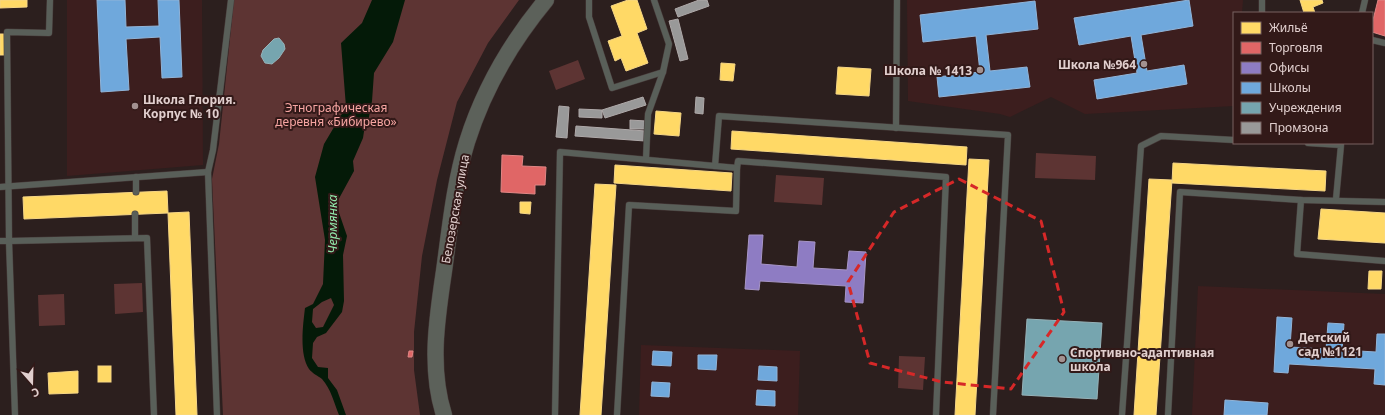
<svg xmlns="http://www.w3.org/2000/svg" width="1385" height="415" viewBox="0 0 1385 415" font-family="'Noto Sans',sans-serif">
<rect width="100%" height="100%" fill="#2c1f1e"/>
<g fill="#3c1e1e">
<polygon points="67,0 202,0 203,165 67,176"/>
<polygon points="907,0 1243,0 1242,13 1234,13 1234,106 1085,114 1051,97 1010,117 1000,114 908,101"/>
<polygon points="1198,286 1385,294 1385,415 1192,415"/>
<polygon points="641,345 800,351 798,415 639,415"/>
</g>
<g fill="#5d3433">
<polygon points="234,0 519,0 488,43 457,102 437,180 422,256 414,332 414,370 420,415 223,415 212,179 219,144"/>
<polygon points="578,60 585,79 556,90 549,71"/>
<polygon points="1036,153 1096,156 1095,180 1035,178"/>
<polygon points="776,175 824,178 822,205 774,202"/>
<polygon points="142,283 143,312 115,314 114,284"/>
<polygon points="64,294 65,325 39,326 38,295"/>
<polygon points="899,356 925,357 923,390 898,388"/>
</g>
<path fill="#041a08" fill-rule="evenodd" d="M372,0h33l-12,42 -19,31 -2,28 -4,21 -3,3 -2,13 -10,23 1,10 -18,33 11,32 -4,19 1,46 -2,11 -16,21 -9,4 -4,6 -1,15 6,9 10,1v10l9,12 9,25h-7c-5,-12 -8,-26 -17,-36 -4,-3 -10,-6 -13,-10 -10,-15 -6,-44 -4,-61l8,-4 10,-20 2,-44 -10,-63 9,-33 22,-37 -5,-64 21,-20zM331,298l3,7 -11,22 -7,1 -4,-6 1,-13 9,-7z"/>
<g fill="#ffd966" stroke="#f6d685">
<polygon points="0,0 27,0 27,7 0,8"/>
<polygon points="628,0 637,0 647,29 637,33 648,63 626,71 621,58 615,61 608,41 622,36 611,6"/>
<polygon points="1300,0 1322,0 1323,3 1313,7 1315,13 1304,13"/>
<polygon points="0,34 4,34 5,55 0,55"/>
<polygon points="721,63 735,64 733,81 720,80"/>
<polygon points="838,67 871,69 869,96 836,94"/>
<polygon points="656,111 681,113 679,136 654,134"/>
<polygon points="732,131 967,147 966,165 731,149"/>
<polygon points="969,159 989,160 975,415 955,415"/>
<polygon points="1173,163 1326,171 1325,191 1172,183"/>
<polygon points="615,165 732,173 731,191 614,183"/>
<polygon points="1149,179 1172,180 1156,415 1134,415"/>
<polygon points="595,184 616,185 601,415 580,415"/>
<polygon points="167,191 168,213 24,219 23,197"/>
<polygon points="520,202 531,202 530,214 520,213"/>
<polygon points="1321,209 1385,213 1385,243 1318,239"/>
<polygon points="189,212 197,415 176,415 168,213"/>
<polygon points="1369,271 1382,271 1381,289 1368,289"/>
<rect x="98" y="366" width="13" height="16"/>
<polygon points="78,371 78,393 49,394 48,373"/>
</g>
<g fill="#e06666" stroke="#e08685">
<polygon points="1378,0 1385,0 1385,36 1372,32 1372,24"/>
<polygon points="502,155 523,156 522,166 546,167 545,185 535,185 535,194 501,192"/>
<polygon points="409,351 413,351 412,357 408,357"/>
</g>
<polygon fill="#8e7cc3" stroke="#a795c6" points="749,235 763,235 761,264 797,267 799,241 815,242 813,268 847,270 849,251 866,252 863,303 845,302 846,286 760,281 759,290 745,289"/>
<g fill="#6fa8dc" stroke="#91b4d8">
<polygon points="97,0 125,0 126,27 159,26 158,0 179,0 182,77 162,78 160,37 126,39 129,90 101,92"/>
<polygon points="1189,0 1193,26 1141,35 1147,71 1184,65 1187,84 1097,99 1094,80 1137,73 1131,36 1079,45 1074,18"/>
<polygon points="1035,1 1038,29 986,35 990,71 1027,67 1030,87 939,97 937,77 980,72 976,36 923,42 920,15"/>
<polygon points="1277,317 1292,318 1290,347 1326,349 1328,323 1344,324 1342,350 1376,352 1377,334 1385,334 1385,385 1374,384 1375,369 1289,364 1288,373 1274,372"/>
<polygon points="653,351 672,352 671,366 652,365"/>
<polygon points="698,355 717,355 716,370 698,369"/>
<polygon points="759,366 777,367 777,381 758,380"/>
<polygon points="652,382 670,383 669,397 651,396"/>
<polygon points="757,390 775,391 775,406 756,405"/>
<polygon points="1225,400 1268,403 1267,415 1224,415"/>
</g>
<g fill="#76a5af" stroke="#96b2b8">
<polygon points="279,38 284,44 285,49 279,58 272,64 265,63 261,56 263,50 274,39"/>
<polygon points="1027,319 1102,323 1097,399 1022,395"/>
</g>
<g fill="#999" stroke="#afa9a9">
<polygon points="699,0 707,0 709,6 678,17 675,9"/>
<polygon points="678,19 688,59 680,61 669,21"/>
<polygon points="643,97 646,105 605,118 602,110"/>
<polygon points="696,97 704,98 703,114 695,113"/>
<polygon points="559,106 569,107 567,138 556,137"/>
<polygon points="579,109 602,110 602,118 579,117"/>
<polygon points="630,120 646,121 646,129 630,129"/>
<polygon points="576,126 646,131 645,141 575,136"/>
</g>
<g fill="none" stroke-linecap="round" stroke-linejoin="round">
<defs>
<g id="lane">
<polyline points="50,0 49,33 7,32 9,241 147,238 154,415"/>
<polyline points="589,0 589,17 612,88 663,72"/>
<polyline points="1262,13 1262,0"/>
<polyline points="1362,13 1365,0"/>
<polyline points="1372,40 1385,43"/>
<polyline points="896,128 897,0"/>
<polyline points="1308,143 1341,145 1336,199"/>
<polyline points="646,159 648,114 663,72 669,44 654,0"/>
<polyline points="715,166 719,116 1008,135 993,415"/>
<polyline points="0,187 208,172"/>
<polyline points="136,192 136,177"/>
<polyline points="1301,200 1297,254 1385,261"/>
<polyline points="135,238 135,214"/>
<polyline points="0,241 9,241 15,415"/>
<polyline points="217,415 208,172 213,150 231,0"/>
<polyline points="555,415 560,152 715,166 737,168 738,161 946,177 936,415"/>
<polyline points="617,415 629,205 736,211 737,168"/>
<polyline points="1122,415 1141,146 1161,136 1234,140"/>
<polyline points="1168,415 1180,192 1301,200 1385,202"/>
</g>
<path id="secondary" d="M444,415c-15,-47 -7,-97 0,-144 6,-43 10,-87 23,-129 16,-51 45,-101 79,-142"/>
</defs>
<use href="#lane" stroke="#483c3b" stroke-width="7"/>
<use href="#secondary" stroke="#483c3b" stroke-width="17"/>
<use href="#lane" stroke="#595f59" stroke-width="6"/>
<use href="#secondary" stroke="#5c615a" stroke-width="16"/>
</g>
<path fill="none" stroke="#d62828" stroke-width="3" stroke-dasharray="8 5" stroke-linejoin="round" d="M959,179l82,42 23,91 -53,77 -69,-7 -72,-19 -22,-81 46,-70z"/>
<g fill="#a29190" stroke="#321918" stroke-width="1.5">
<circle cx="1144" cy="64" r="4"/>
<circle cx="980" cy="70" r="4"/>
<circle cx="135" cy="106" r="4"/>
<circle cx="1290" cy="344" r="4"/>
<circle cx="1062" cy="359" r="4"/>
</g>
<g text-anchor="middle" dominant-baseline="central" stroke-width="4" stroke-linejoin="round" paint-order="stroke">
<g font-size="12" font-weight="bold" fill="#e1cfce" stroke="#321918" text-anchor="start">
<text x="1136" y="64" text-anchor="end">Школа №964</text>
<text x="972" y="70" text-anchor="end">Школа № 1413</text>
<text x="143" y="99">Школа Глория.<tspan x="143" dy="14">Корпус № 10</tspan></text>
<text x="1298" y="337">Детский<tspan x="1298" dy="14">сад №1121</tspan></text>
<text x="1070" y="352">Спортивно-адаптивная<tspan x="1070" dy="14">школа</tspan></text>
</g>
<g font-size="12" fill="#f7a5a2" stroke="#321918">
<text x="336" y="107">Этнографическая<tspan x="336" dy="14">деревня «Бибирево»</tspan></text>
</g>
<g font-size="12" fill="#e1cfce" stroke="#321918">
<text transform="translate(455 209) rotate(-80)">Белозерская улица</text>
</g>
<g font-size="13" font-style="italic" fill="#90e7a9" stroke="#321918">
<text transform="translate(332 224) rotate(-90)">Чермянка</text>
</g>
</g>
<rect x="1233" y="12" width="140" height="132" fill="#321918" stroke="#786261"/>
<rect x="1241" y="22" width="20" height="12" fill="#ffd966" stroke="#786261"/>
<text x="1269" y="32" font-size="12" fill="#e1cfce">Жильё</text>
<rect x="1241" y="42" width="20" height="12" fill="#e06666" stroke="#786261"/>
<text x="1269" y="52" font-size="12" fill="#e1cfce">Торговля</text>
<rect x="1241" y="62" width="20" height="12" fill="#8e7cc3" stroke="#786261"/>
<text x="1269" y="72" font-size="12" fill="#e1cfce">Офисы</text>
<rect x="1241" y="82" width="20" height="12" fill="#6fa8dc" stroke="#786261"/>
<text x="1269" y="92" font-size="12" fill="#e1cfce">Школы</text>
<rect x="1241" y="102" width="20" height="12" fill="#76a5af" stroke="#786261"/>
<text x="1269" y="112" font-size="12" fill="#e1cfce">Учреждения</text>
<rect x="1241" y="122" width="20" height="12" fill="#999999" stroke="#786261"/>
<text x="1269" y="132" font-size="12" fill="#e1cfce">Промзона</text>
<g transform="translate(32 383) rotate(160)" stroke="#321918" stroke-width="3" paint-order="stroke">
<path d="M0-3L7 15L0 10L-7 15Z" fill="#e1cfce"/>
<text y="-6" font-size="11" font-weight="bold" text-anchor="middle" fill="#e1cfce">С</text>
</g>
</svg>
